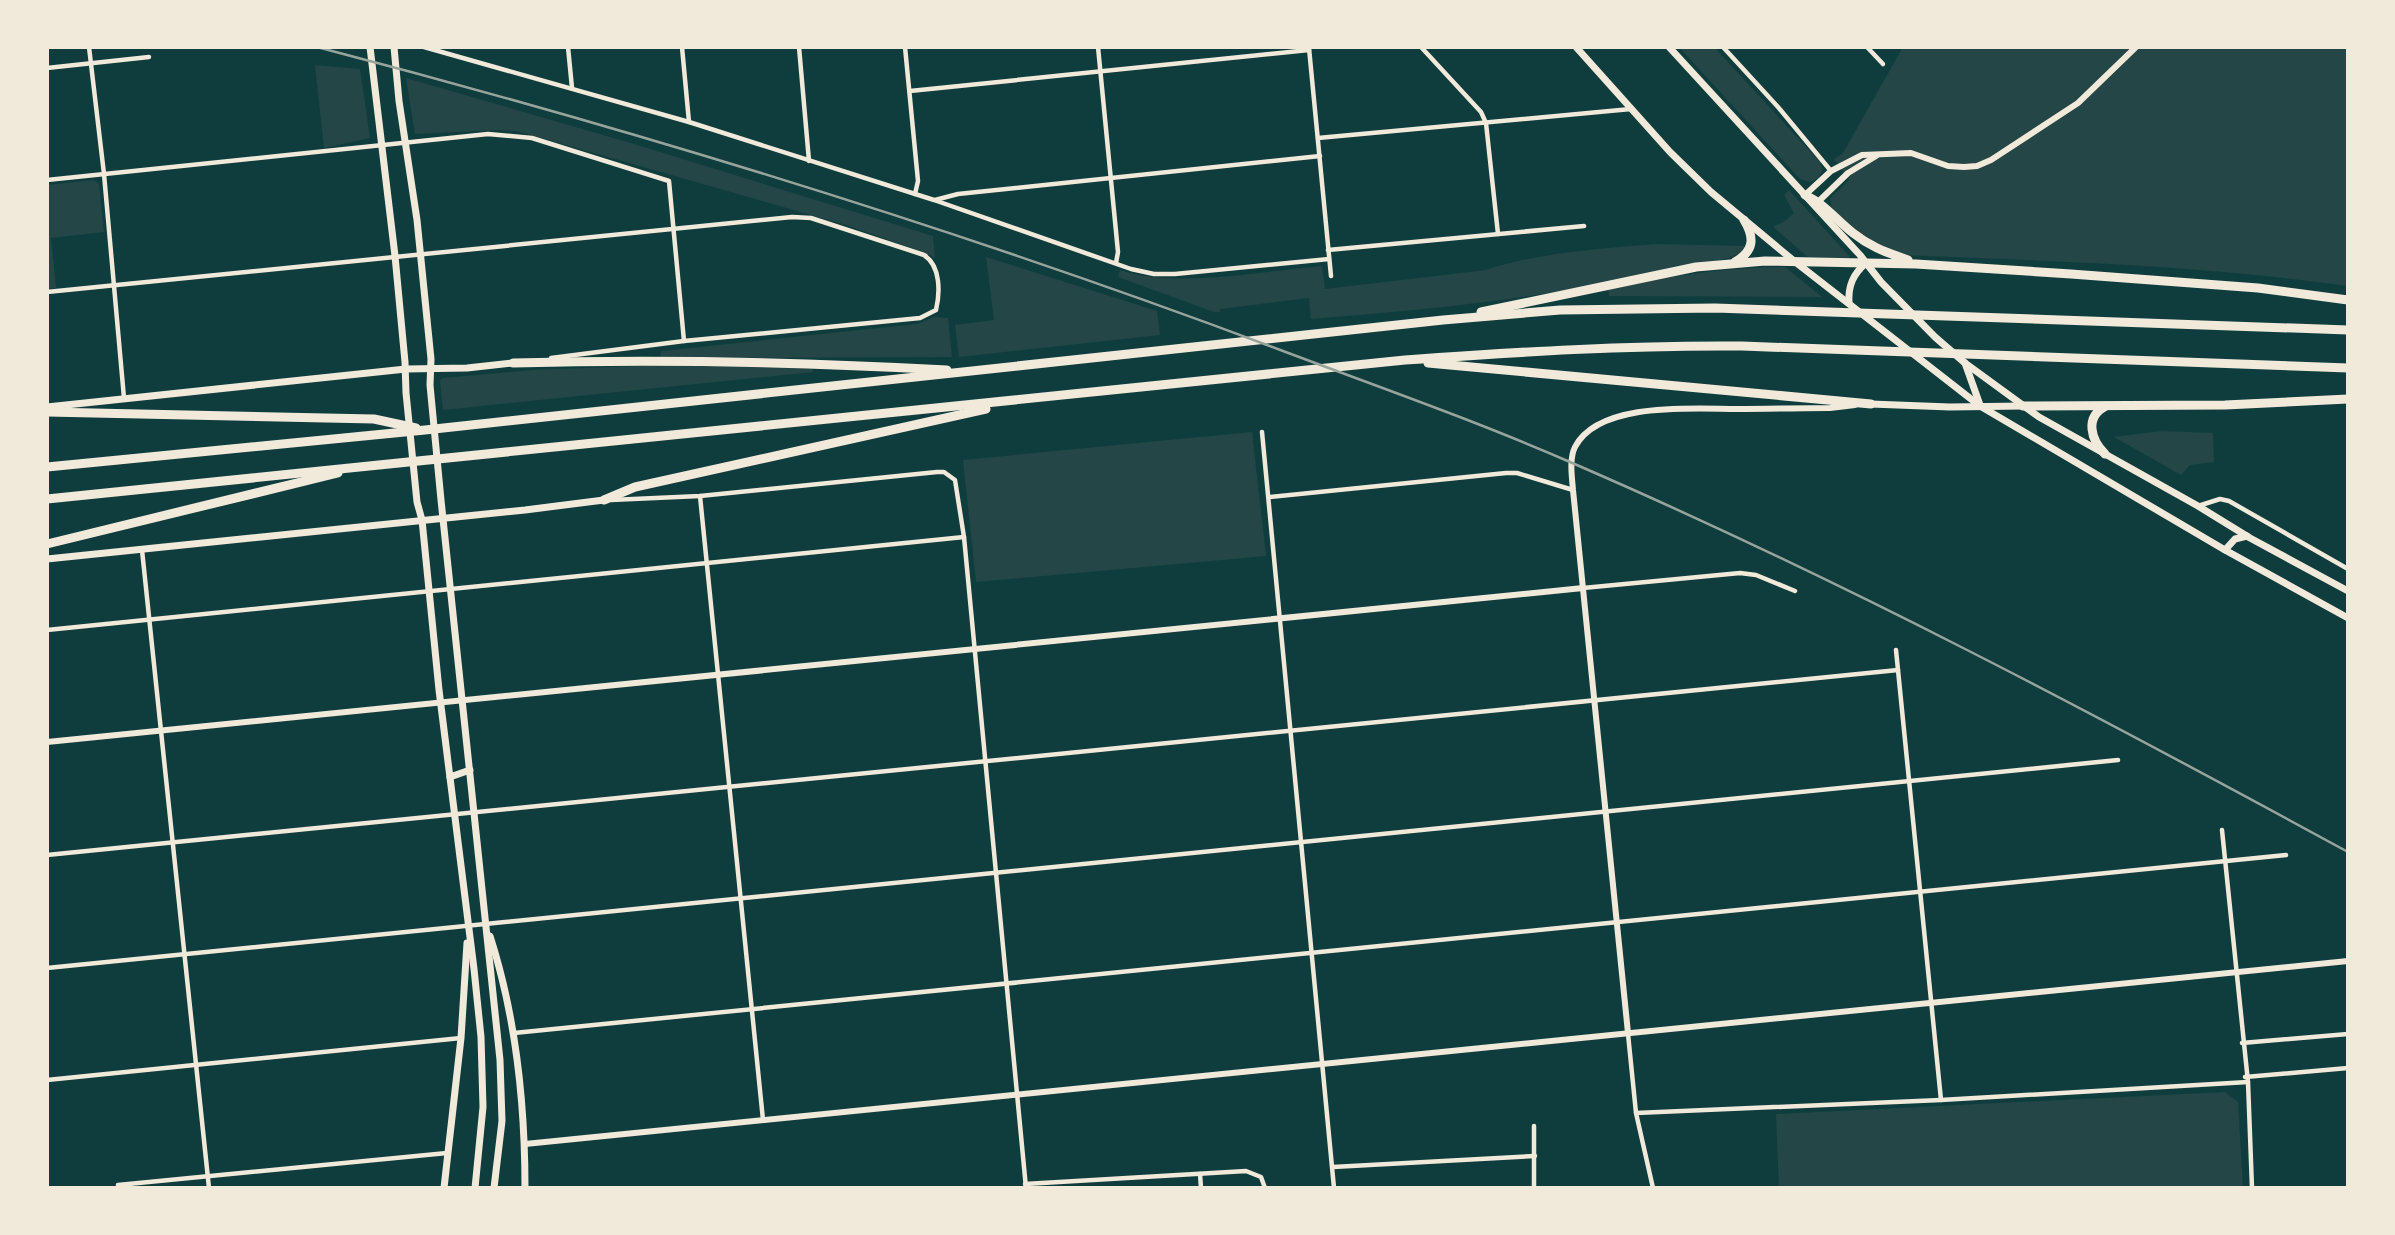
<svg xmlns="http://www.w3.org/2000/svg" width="2395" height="1235" viewBox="0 0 2395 1235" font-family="'Source Sans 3',sans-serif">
<rect width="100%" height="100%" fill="#0f3d3e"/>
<g fill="#244646">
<polygon points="1679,47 1714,47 1820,162 1822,171 1818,178 1810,182 1800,179"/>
<path d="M1903,47h445v239c-149,-21 -299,-25 -448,-31l-27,-11 -41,-34 -2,-12 19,-18 -15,-21 9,-6z"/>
<polygon points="315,65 360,69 370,138 324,148"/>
<polygon points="406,78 634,144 933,236 935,258 926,253 846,225 517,131 499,130 415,134"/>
<polygon points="94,180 99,184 104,232 51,238 56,288 47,289 47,185"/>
<polygon points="1789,190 1849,256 1849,258 1808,257 1773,227 1785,221 1794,213 1784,195"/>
<path d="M1657,244l88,2c-7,17 -52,17 -69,20 -38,9 -77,18 -115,25 -83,14 -167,21 -250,28l-2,-21 -89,11v3h-6l-96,-35 2,-7c57,19 142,1 202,-4l3,23 161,-19c54,-18 114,-21 171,-26z"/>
<polygon points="986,257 1157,311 1160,335 959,357 955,325 994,320"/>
<path d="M1785,267l37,30 -213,-1 -1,-7c59,-12 116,-22 177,-22z"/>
<polygon points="935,317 948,318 952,357 660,358 661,351 917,324"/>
<polygon points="635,366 812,366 813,372 443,410 440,380 444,378 532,370"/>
<polygon points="2161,431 2213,433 2214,462 2190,465 2181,475 2114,437"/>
<polygon points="1252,432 1266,556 976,582 963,460"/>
<polygon points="2225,1092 2238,1102 2243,1188 1779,1188 1776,1114"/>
</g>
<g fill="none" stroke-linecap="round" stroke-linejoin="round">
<g stroke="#f1e9da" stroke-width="4.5">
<polyline points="89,47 104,174 124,398"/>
<polyline points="424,47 689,122 934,200 1131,269 1154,274 1175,274 1329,259"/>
<polyline points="568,47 572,88"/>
<polyline points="682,47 689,122"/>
<polyline points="799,47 809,161"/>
<polyline points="905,47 918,181 915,194"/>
<polyline points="1098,47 1118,252 1116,263"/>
<polyline points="1421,47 1481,112 1486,123 1498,234"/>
<polyline points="1723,47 1778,107 1831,171"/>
<polyline points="1867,47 1883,64"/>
<polyline points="1309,48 1331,276"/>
<polyline points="47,68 149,57"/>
<polyline points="910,91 1309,50"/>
<polyline points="1318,138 1631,109"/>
<polyline points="47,180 488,134 532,138 669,181 684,341"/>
<polyline points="935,200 958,194 1320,156"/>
<polyline points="1328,250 1584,226"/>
<path d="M47,292l745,-75 19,1 113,37c17,11 16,38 12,55l-16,8 -236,23 -133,17"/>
<polyline points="1262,432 1334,1188"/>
<polyline points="700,496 763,1120"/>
<polyline points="1269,497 1506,473 1517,473 1573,490"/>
<polyline points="611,500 700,496 937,472 944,472 955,480 964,537 1026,1188"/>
<polyline points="2198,506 2220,499 2229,501 2348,569"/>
<polyline points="142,550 209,1188"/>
<polyline points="1583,588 1740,573 1756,575 1795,591"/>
<polyline points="47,630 964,537"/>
<polyline points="1896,650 1941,1100"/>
<polyline points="2222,830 2248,1082 2252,1188"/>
<polyline points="47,855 1898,670"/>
<polyline points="47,968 2118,760"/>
<polyline points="514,1033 2286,855"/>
<polyline points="1628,1034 1636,1113 1653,1188"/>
<polyline points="2242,1043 2348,1034"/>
<polyline points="2245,1077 2348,1068"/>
<polyline points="47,1080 461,1038"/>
<polyline points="1636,1113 1941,1100 2248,1082"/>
<polyline points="1333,1167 1535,1156"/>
<polyline points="1200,1174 1201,1188"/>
<polyline points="1025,1184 1246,1171 1261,1177 1265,1188"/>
<polyline points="118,1185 447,1153"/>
<polyline points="1534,1188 1534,1126"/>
</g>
<g stroke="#f1e9da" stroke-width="6">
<polyline points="1805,195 1831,171 1862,155 1911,153 1948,166 1964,167 1977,166 1991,160 2078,103 2136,47"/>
<polyline points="1819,201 1848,173 1876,156"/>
<polyline points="47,742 1583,588"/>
<path d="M1628,1033l-55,-543c-1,-13 -4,-31 2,-43 24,-46 119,-38 162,-38 31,0 62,-1 93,-1l25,-3"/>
<polyline points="525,1144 2348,961"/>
</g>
<g stroke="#f1e9da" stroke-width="7">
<polyline points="370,47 395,256 405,362 406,393 417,502 422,520 439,690 474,969 481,1037 483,1107 475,1188"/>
<polyline points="394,47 399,101 417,220 431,359 430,385 441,500 500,1060 502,1121 494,1188"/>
<polyline points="1576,47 1670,152 1711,192 1794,261 1980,406 2225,550 2348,618"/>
<polyline points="1669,47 1860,255 1881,282 1935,337 1965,363 2039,417 2198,506 2250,538 2348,591"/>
<path d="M1849,303c-1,-17 4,-29 17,-40"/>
<polyline points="1965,363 1980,405"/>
<polyline points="1871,404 1950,407 2023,406"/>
<polyline points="47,407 406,369 467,368 513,363"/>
<polyline points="2225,550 2235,539 2247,536"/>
<polyline points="47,559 525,510 604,500"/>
<polyline points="450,777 470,770"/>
<path d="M490,936c26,81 35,168 35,252"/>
<polyline points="444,1188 461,1038 467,943"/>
</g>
<g stroke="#f1e9da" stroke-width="9">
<path d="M1805,195c20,9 31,25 48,38 19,15 33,19 55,27"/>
<path d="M1735,262c19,-11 20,-24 9,-42"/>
<polyline points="1481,312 1696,267 1765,261 1916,264 2071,274 2258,288 2348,300"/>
<path d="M513,363c145,-4 289,-1 434,7"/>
<polyline points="1428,363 1871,404"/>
<polyline points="2023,406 2225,405 2348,399"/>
<polyline points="47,412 374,419 416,428"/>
<path d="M2105,454c-14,-14 -21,-37 1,-48"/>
<polyline points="47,467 425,430 1443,320 1560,310 1715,308 2348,330"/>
<path d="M47,499l1358,-139c113,-8 224,-15 337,-14l606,22"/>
<polyline points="604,500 635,487 986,409"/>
<polyline points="47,544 338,473"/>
</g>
<path stroke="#97a49c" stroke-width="2.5" d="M317,47c326,85 650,185 966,304 96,36 193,70 287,111 266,115 523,251 778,390"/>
</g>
<rect width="2395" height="1235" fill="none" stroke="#f1e9da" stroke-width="98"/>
</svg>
